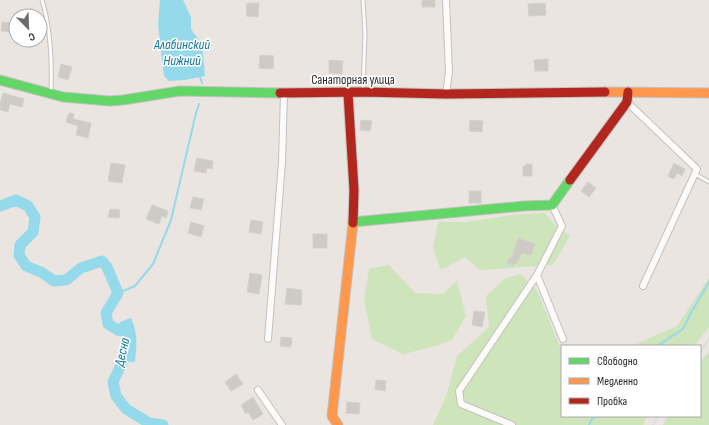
<svg xmlns="http://www.w3.org/2000/svg" width="709" height="425" viewBox="0 0 709 425" font-family="'Sofia Sans Condensed',sans-serif">
<rect width="100%" height="100%" fill="#eae5e0"/>
<g fill="#cee4ba">
<polygon points="545,213 555,225 570,236 553,265 480,270 465,257 441,270 433,249 438,222 467,222 511,215"/>
<polygon points="389,265 415,293 443,294 457,281 466,316 452,340 435,346 408,353 403,354 372,339 364,300 369,269"/>
<polygon points="520,274 537,290 562,352 562,416 647,416 643,425 433,425 447,394 457,356 489,327 486,296 504,279"/>
<polygon points="709,278 709,327 694,346 628,346 636,344 677,326"/>
<polygon points="709,352 709,425 663,425 668,416 700,416 700,362"/>
</g>
<g fill="#95daea">
<polygon points="160,0 183,0 191,17 191,29 202,44 205,76 185,80 169,81 164,76 158,24"/>
<path d="M131,318c7,17 6,25 4,44l-12,-1 5,-29 -10,-2 2,-8z"/>
</g>
<g fill="none" stroke-linecap="round" stroke-linejoin="round">
<g stroke="#95daea" stroke-width="2">
<polyline points="200,77 202,83"/>
<polyline points="118,293 135,286 153,264 171,220 196,113 199,104"/>
<polyline points="657,346 683,329 692,311 709,282"/>
<polyline points="589,425 593,417 598,416"/>
</g>
<polyline stroke="#95daea" stroke-width="11" points="0,206 16,200 28,206 35,217 33,232 20,245 19,255 26,266 41,272 54,281 66,280 81,268 102,261 107,267 118,293 106,313 108,324 118,330 128,332 123,361 113,382 116,396 126,409 149,423 163,425"/>
</g>
<g fill="#cecbc7" stroke="#d4d1cd">
<rect x="422" y="0" width="13" height="7"/>
<polygon points="247,3 259,3 258,17 246,16"/>
<polygon points="545,3 546,15 529,16 528,4"/>
<polygon points="2,22 12,23 11,32 1,31"/>
<polygon points="260,55 274,56 273,69 259,68"/>
<polygon points="548,59 548,71 535,71 534,60"/>
<polygon points="329,60 343,61 342,74 329,73"/>
<polygon points="61,64 72,67 68,80 58,77"/>
<polygon points="3,93 24,99 22,107 10,104 8,112 0,110 0,104"/>
<polygon points="69,113 74,114 73,119 91,123 88,138 76,135 78,126 66,122"/>
<polygon points="361,120 372,121 370,131 360,130"/>
<polygon points="470,120 483,121 482,132 469,131"/>
<polygon points="197,158 213,161 212,169 207,168 206,173 194,171"/>
<polygon points="111,163 125,165 122,183 108,181"/>
<polygon points="674,163 685,169 682,176 677,173 674,179 668,176"/>
<polygon points="526,164 532,164 532,176 523,176 523,166 526,166"/>
<polygon points="588,182 596,188 589,197 581,191"/>
<rect x="469" y="191" width="12" height="12"/>
<polygon points="193,197 204,199 201,210 190,208"/>
<polygon points="152,205 168,211 166,218 162,216 159,224 146,219"/>
<polygon points="110,209 120,210 119,218 108,217"/>
<polygon points="251,220 263,222 261,234 249,232"/>
<polygon points="191,222 204,226 201,237 188,233"/>
<rect x="313" y="234" width="14" height="14"/>
<polygon points="518,238 535,244 531,255 522,253 516,264 515,263 513,266 507,263 510,257 512,258"/>
<polygon points="250,273 262,275 259,294 247,292"/>
<polygon points="287,288 302,290 301,305 285,304"/>
<polygon points="474,311 485,312 482,327 472,325"/>
<polygon points="281,337 292,338 291,347 280,346"/>
<polygon points="236,374 243,384 231,391 225,382"/>
<polygon points="376,380 386,381 385,391 375,389"/>
<polygon points="253,397 263,414 253,420 248,412 246,414 241,405"/>
<polygon points="347,402 360,403 359,414 346,413"/>
</g>
<g fill="none" stroke-linecap="round" stroke-linejoin="round">
<defs>
<g id="lane">
<path d="M42,0c9,29 10,62 9,92"/>
<polyline points="363,0 365,34 363,90"/>
<polyline points="695,174 709,182"/>
</g>
<g id="street">
<polyline points="446,94 449,72 446,0"/>
<polyline points="627,102 697,169 643,286"/>
<polyline points="552,205 562,226 537,275 563,339"/>
<polyline points="268,339 282,162 284,93"/>
<polyline points="258,390 282,425"/>
<polyline points="512,425 461,404 459,391 537,275"/>
</g>
<g id="fast">
<polyline points="0,80 63,97 110,101 123,100 180,91 280,93"/>
<polyline points="353,222 524,206 552,205 570,180"/>
</g>
<g id="slow">
<polyline points="605,92 709,93"/>
<polyline points="338,425 332,416 353,223"/>
</g>
<g id="jam">
<polyline points="280,93 363,92 446,94 605,92"/>
<polyline points="348,93 354,190 353,223"/>
<polyline points="570,180 627,102 628,92"/>
</g>
</defs>
<use href="#lane" stroke="#c3c1c1" stroke-width="5"/>
<use href="#street" stroke="#c3c1c1" stroke-width="8"/>
<use href="#fast" stroke="#c3c1c1" stroke-width="11"/>
<use href="#slow" stroke="#c3c1c1" stroke-width="11"/>
<use href="#jam" stroke="#c3c1c1" stroke-width="11"/>
<use href="#lane" stroke="#fcfbfa" stroke-width="3"/>
<use href="#street" stroke="#fcfbfa" stroke-width="6"/>
<use href="#fast" stroke="#63d668" stroke-width="9"/>
<use href="#slow" stroke="#ff974d" stroke-width="9"/>
<use href="#jam" stroke="#b3261e" stroke-width="9"/>
<g stroke="#deddde" stroke-width="2">
<polyline points="700,352 709,339"/>
<polyline points="653,425 658,416"/>
</g>
</g>
<g text-anchor="middle" dominant-baseline="central" stroke-width="3" stroke-linejoin="round" paint-order="stroke">
<g font-size="13" fill="#2b2b2b" stroke="#fff">
<text x="353" y="80">Санаторная улица</text>
</g>
<g font-size="14" font-style="italic" fill="#0e769c" stroke="#fff">
<text x="182" y="44">Алабинский<tspan x="182" dy="16">Нижний</tspan></text>
<text transform="translate(122 352) rotate(-77)">Десна</text>
</g>
</g>
<rect x="561" y="345" width="140" height="72" fill="#ffffff" stroke="#aaaaaa"/>
<rect x="569" y="358" width="20" height="6" fill="#63d668" stroke="#aaaaaa"/>
<text x="597" y="365" font-size="12" fill="#2b2b2b">Свободно</text>
<rect x="569" y="378" width="20" height="6" fill="#ff974d" stroke="#aaaaaa"/>
<text x="597" y="385" font-size="12" fill="#2b2b2b">Медленно</text>
<rect x="569" y="398" width="20" height="6" fill="#b3261e" stroke="#aaaaaa"/>
<text x="597" y="405" font-size="12" fill="#2b2b2b">Пробка</text>
<g transform="translate(28 28) rotate(157)"><circle r="19" fill="#ffffff" stroke="#aaaaaa"/>
<path d="M0-3L7 15L0 10L-7 15Z" fill="#6e6c6a"/>
<text y="-6" font-size="11" font-weight="bold" text-anchor="middle" fill="#2b2b2b">С</text>
</g>
</svg>
